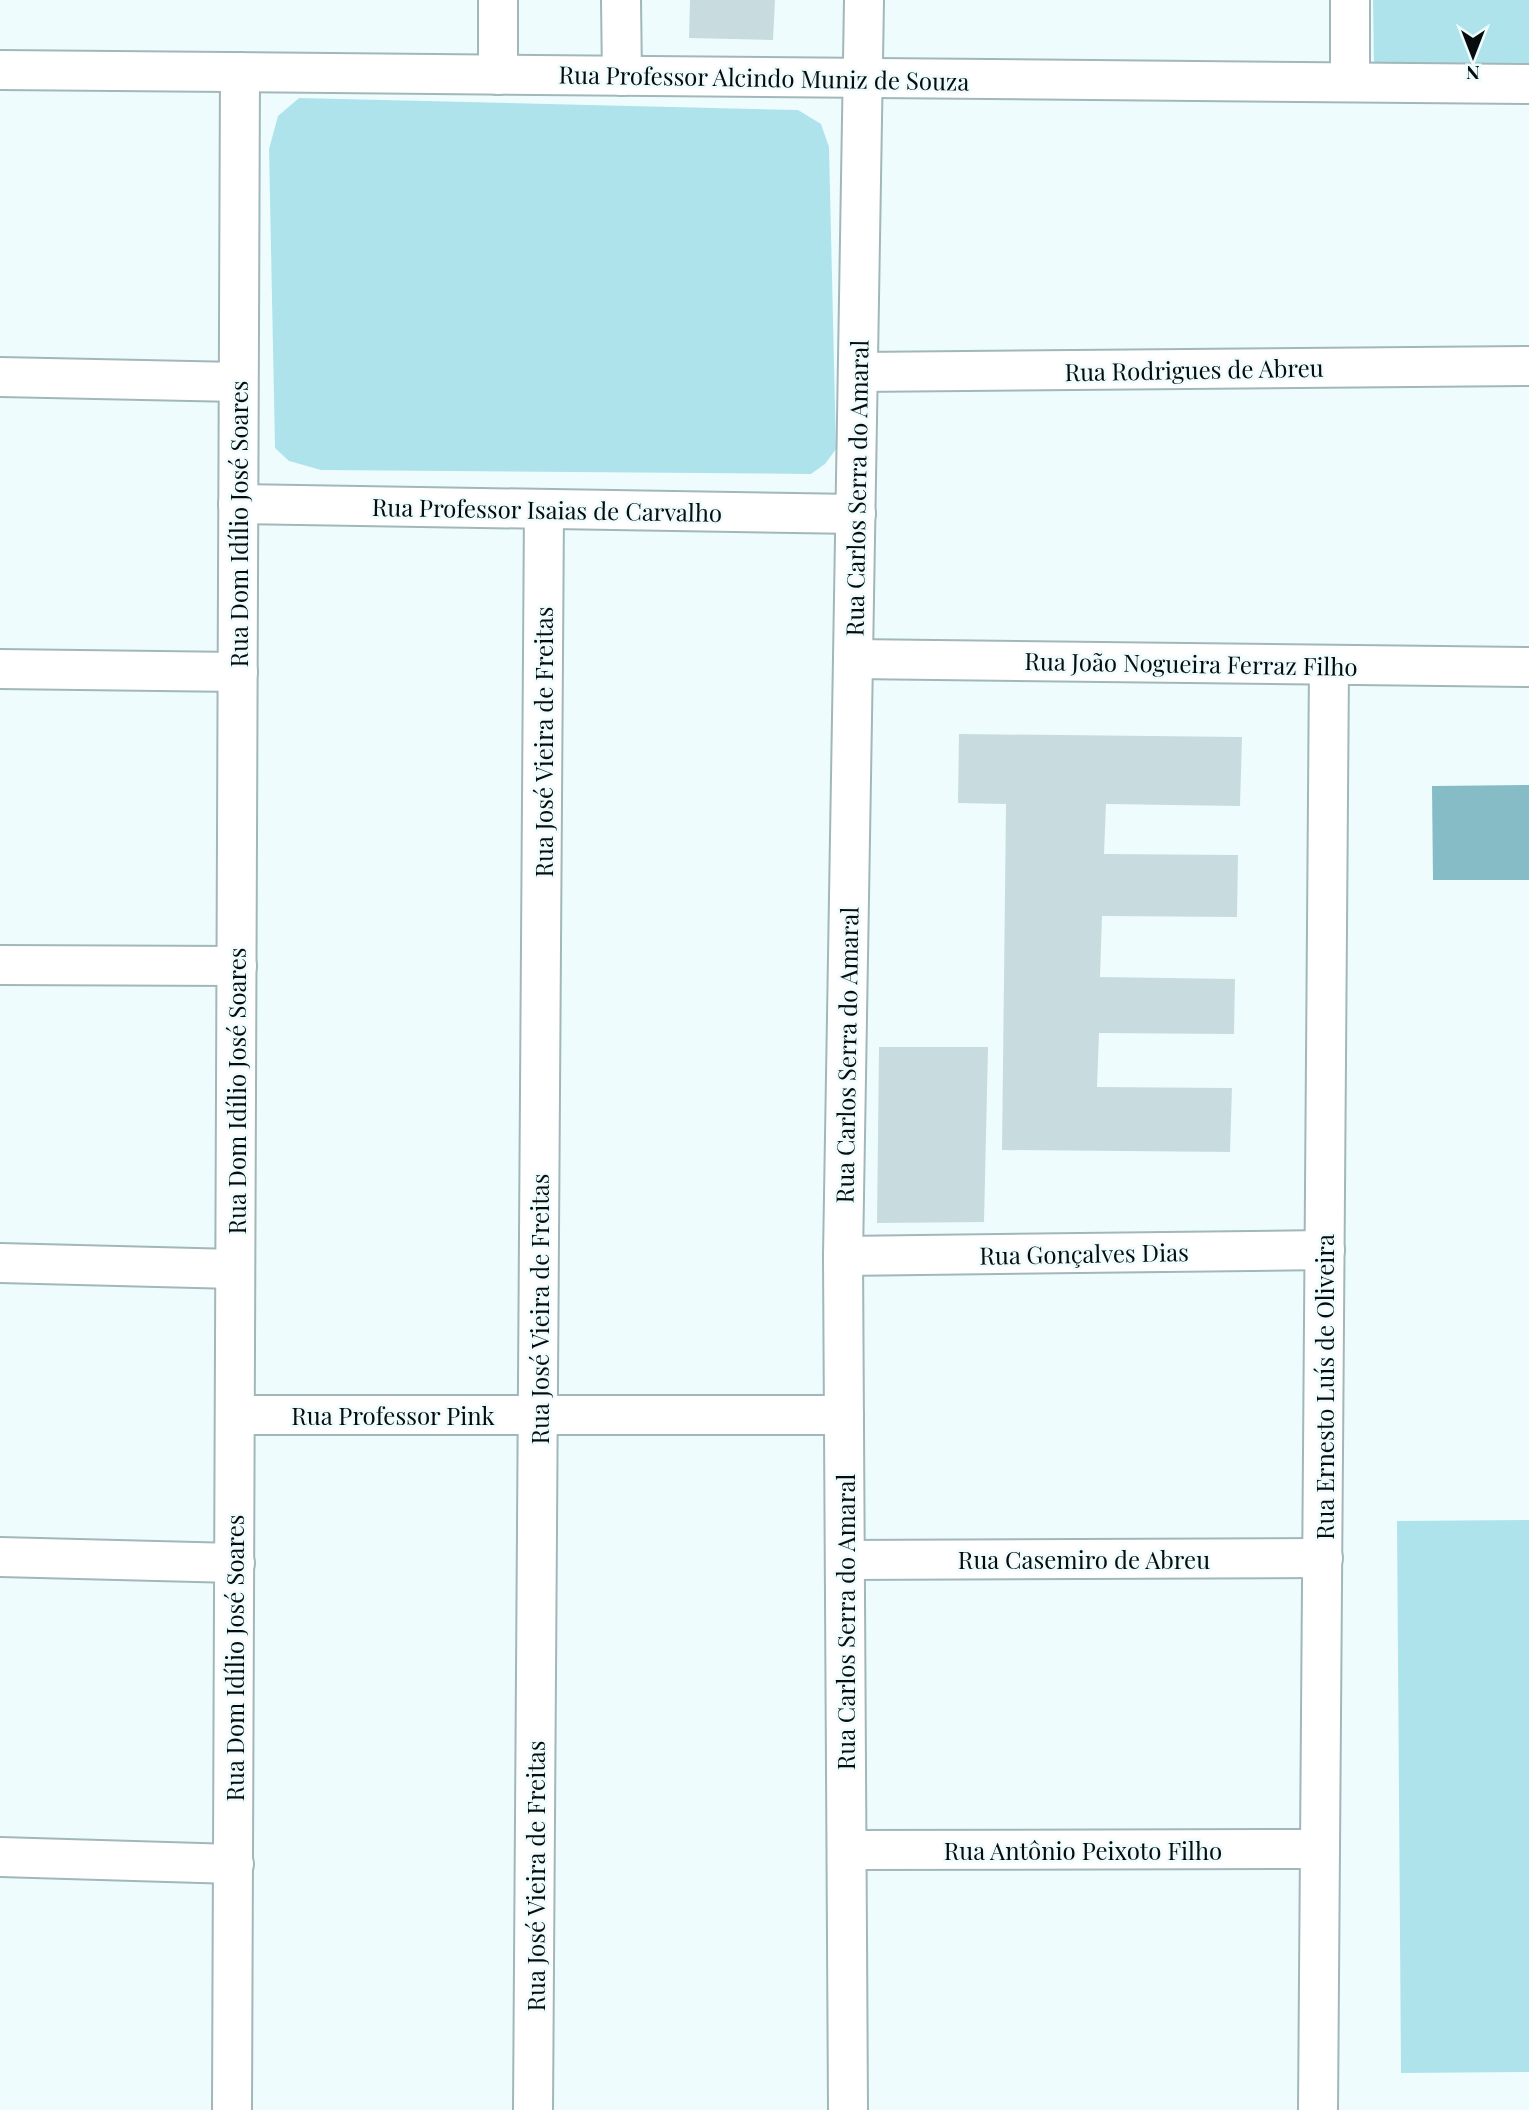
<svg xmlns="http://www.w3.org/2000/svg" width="1529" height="2110" viewBox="0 0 1529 2110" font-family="'Playfair Display',serif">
<rect width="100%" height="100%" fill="#effcfe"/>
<g fill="#afe3ec">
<polygon points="1373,0 1529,0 1529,68 1374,69"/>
<polygon points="299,98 798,110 821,124 829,147 836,449 825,464 811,474 321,470 289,461 275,448 269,149 278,116"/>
<polygon points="1529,1520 1529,2072 1401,2073 1397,1521"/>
</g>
<polygon fill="#85bcc6" points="1529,785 1529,880 1433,880 1432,786"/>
<g fill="#c8dce0">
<polygon points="690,0 775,0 773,40 689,38"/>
<polygon points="959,734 1242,737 1240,806 1106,804 1104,854 1238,855 1237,917 1102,916 1100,977 1235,979 1234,1034 1099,1033 1097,1087 1232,1088 1230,1152 1002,1150 1006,804 958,803"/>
<polygon points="879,1047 988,1047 984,1222 877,1223"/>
</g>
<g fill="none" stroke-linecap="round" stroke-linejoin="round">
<defs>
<g id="minor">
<polyline points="498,0 498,75"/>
<polyline points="621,0 622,76"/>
<polyline points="1350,0 1350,82"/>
<polyline points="0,70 1529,84"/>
<polyline points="859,372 1529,366"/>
<polyline points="0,377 238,382"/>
<polyline points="238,504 856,514"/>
<polyline points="853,659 1529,667"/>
<polyline points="0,669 238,672"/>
<polyline points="0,965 237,966"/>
<polyline points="843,1256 1325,1250"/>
<polyline points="0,1263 235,1269"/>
<polyline points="235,1415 844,1415"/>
<polyline points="0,1557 235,1563"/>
<polyline points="845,1560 1323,1558"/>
<polyline points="847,1850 1320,1849"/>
<polyline points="0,1857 234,1864"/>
<polyline points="232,2110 240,72"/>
<polyline points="533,2110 544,509"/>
<polyline points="848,2110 843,1256 864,0"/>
<polyline points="1318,2110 1329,665"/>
</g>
</defs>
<use href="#minor" stroke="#a2b7ba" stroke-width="42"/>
<use href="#minor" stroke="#fff" stroke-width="38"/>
</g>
<g text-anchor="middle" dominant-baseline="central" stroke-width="5" stroke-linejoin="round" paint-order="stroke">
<g font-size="24" fill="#070d0e" stroke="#effcfe">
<text transform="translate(764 77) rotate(1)">Rua Professor Alcindo Muniz de Souza</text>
<text transform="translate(1194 369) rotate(-1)">Rua Rodrigues de Abreu</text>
<text transform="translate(856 488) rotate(-89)">Rua Carlos Serra do Amaral</text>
<text transform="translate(547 509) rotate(1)">Rua Professor Isaias de Carvalho</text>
<text transform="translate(238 524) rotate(-90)">Rua Dom Idílio José Soares</text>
<text transform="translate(1191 663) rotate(1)">Rua João Nogueira Ferraz Filho</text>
<text transform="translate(543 742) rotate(-90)">Rua José Vieira de Freitas</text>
<text transform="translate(846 1055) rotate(-89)">Rua Carlos Serra do Amaral</text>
<text transform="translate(236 1091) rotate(-90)">Rua Dom Idílio José Soares</text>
<text transform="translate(1084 1253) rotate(-1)">Rua Gonçalves Dias</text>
<text transform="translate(539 1309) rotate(-90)">Rua José Vieira de Freitas</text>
<text transform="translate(1324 1387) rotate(-90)">Rua Ernesto Luís de Oliveira</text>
<text x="393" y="1415">Rua Professor Pink</text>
<text x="1084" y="1559">Rua Casemiro de Abreu</text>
<text transform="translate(845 1622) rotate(-90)">Rua Carlos Serra do Amaral</text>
<text transform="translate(234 1658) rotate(-90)">Rua Dom Idílio José Soares</text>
<text x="1083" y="1850">Rua Antônio Peixoto Filho</text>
<text transform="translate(535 1876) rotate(-90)">Rua José Vieira de Freitas</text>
</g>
</g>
<g transform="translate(1473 56) rotate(180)" stroke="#effcfe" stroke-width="5" paint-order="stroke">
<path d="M0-5L12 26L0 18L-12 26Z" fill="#070d0e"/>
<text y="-10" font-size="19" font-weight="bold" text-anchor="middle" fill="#070d0e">N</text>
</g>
</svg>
